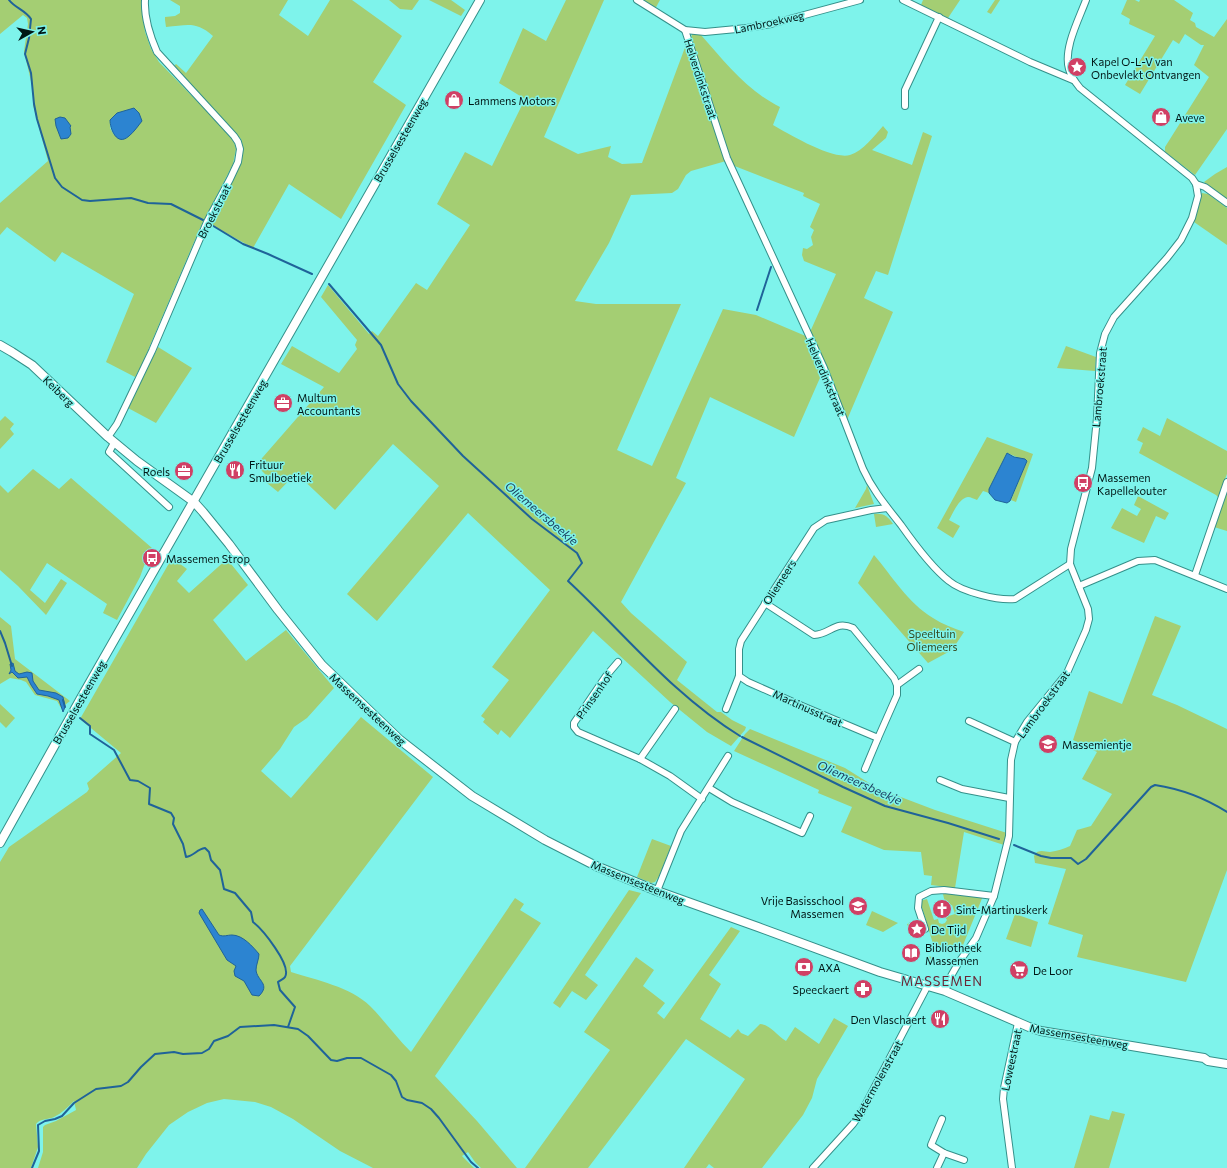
<svg xmlns="http://www.w3.org/2000/svg" width="1227" height="1168" viewBox="0 0 1227 1168" font-family="Commissioner,sans-serif">
<rect width="100%" height="100%" fill="#7ef3eb"/>
<g fill="#a4ce73" fill-rule="evenodd">
<path d="M0,0h142v10l3,22 6,17 8,13 60,62 15,18 2,7 -3,15 -33,64 -57,134 -8,15 -29,-15 28,-68 -72,-42 -7,10 -48,-35 -7,8v-32l48,-42 -15,-56v-15l-9,-39 4,-27 -1,-6 -4,-3 -23,19zM134,108l-20,27 -4,-7v-8z"/>
<path d="M170,0h118l-9,15 29,21 22,-36h22l50,36 -29,46 33,23 -65,114 -52,-35 -36,64 -43,-24 31,-63 2,-14 -2,-8 -68,-72 3,-3 10,9 27,-37c-17,-15 -25,-11 -47,-9l-1,-7v-3l10,-1 5,-3v-7z"/>
<polygon points="389,0 419,0 412,10 400,9"/>
<polygon points="429,0 451,0 465,10 461,16"/>
<polygon points="566,0 604,0 544,137 578,154 611,146 608,157 622,164 642,163 687,42 726,161 691,171 686,175 678,189 672,193 631,195 609,243 575,301 596,304 681,304 617,450 652,466 723,309 756,315 808,337 823,371 794,437 710,397 676,478 686,483 621,602 631,613 687,662 677,680 717,712 721,712 732,720 746,727 745,730 731,746 707,732 670,702 593,631 510,738 501,730 498,735 483,722 485,719 481,716 509,680 492,667 550,590 468,513 377,621 347,594 439,486 393,444 335,510 296,473 278,492 262,479 266,475 256,465 324,387 281,364 292,346 339,373 357,349 355,345 357,340 321,297 328,285 369,334 372,331 378,336 416,283 427,290 470,225 437,204 465,152 492,166 525,99 499,83 523,28 546,41"/>
<polygon points="641,0 660,0 655,9"/>
<polygon points="923,0 960,0 948,18 921,5"/>
<polygon points="995,0 1000,0 991,14 987,12"/>
<polygon points="1127,0 1135,0 1139,2 1140,0 1174,0 1193,13 1190,20 1195,23 1196,27 1214,37 1227,19 1227,129 1195,175 1165,152 1165,147 1209,77 1194,65 1204,45 1201,45 1185,34 1179,44 1173,40 1140,94 1125,85 1155,36 1129,24 1130,19 1121,14"/>
<path d="M692,34l9,1c25,28 45,55 79,72l-7,18c16,9 59,35 77,30 13,-4 24,-19 33,-29l5,6 -2,6 -14,12 40,15 11,-33 9,4 -44,139 -12,-4 -12,27 29,14 -46,108 -19,-50 -18,-38 26,-58 -32,-13 -2,-6 1,-7 4,1 6,-4 -2,-8 3,-7 -4,-3 10,-23 -17,-8 1,-3 -72,-28 -41,-126z"/>
<polygon points="1227,167 1227,200 1204,182 1215,174"/>
<polygon points="1202,193 1208,194 1227,208 1227,245 1194,222 1200,196"/>
<polygon points="1066,346 1096,357 1095,371 1057,368"/>
<polygon points="158,347 192,368 156,423 128,408"/>
<polygon points="5,416 14,424 10,429 14,434 0,449 0,421"/>
<polygon points="1167,418 1227,451 1227,474 1218,497 1216,495 1139,453 1143,443 1137,440 1143,427 1160,436"/>
<path d="M987,437l46,17 -17,48 -5,-2 16,-39 -20,-8 -18,36v4l-6,-2 -6,9c-3,-1 -6,-3 -9,-3 -9,1 -15,16 -19,23l11,6 -7,12 -16,-10z"/>
<polygon points="33,469 59,489 71,478 152,548 144,566 140,577 117,620 103,613 107,604 47,563 30,590 45,603 61,579 67,583 46,615 18,586 0,570 0,485 8,493"/>
<polygon points="867,485 874,504 855,508 866,489"/>
<polygon points="1227,491 1227,531 1214,527"/>
<polygon points="1138,496 1169,513 1165,520 1156,516 1144,543 1111,528 1122,508 1137,516 1141,509 1134,505"/>
<path d="M874,514c9,-1 14,2 19,10l-17,3z"/>
<path d="M874,555c18,21 34,48 59,63 9,6 20,10 31,14l-12,18 -24,13 -70,-80z"/>
<path d="M172,558l15,11 -10,12 12,12 38,-34 21,26 -35,35 33,41 40,-31 48,58 -27,30 -13,9 -14,22 -19,22 30,27 70,-81 72,60 -143,189 1,6c25,8 60,15 79,34 14,14 26,31 41,46l104,-154 9,6 -4,6 21,13 -106,153 42,45 40,47h-36l-6,-6 -7,-10 -6,4 12,12h-101l-33,-17 -47,-32 -22,-12 -16,-5 -31,-3 -17,4 -19,9 -19,13 -23,29 -9,14h-99l5,-16v-25l2,-2 11,-4 20,-11 -2,-9c-6,6 -12,12 -20,16 -7,3 -13,1 -18,7l2,23 -7,21h-31v-306l9,-15 78,-55 2,-3 -2,-6 34,-30 -41,-34z"/>
<path d="M1155,616l26,10 -29,69 25,10 50,24v141l-41,112 -109,-25 6,-22 -35,-11 18,-55 -31,-6 -1,-7 3,-4c5,-2 9,0 13,0 7,-1 14,-3 20,-6l7,-16 14,-4 21,-32 -30,-15 15,-27 -24,-12 16,-49 33,13z"/>
<polygon points="0,617 11,626 15,659 70,701 61,708 57,701 35,695 26,682 21,680 10,678 0,684"/>
<polygon points="0,704 15,718 6,728 0,722"/>
<polygon points="750,729 845,768 877,788 935,810 1007,833 1004,845 964,832 955,888 931,885 932,876 924,875 921,852 884,850 841,832 852,807 818,793 819,790 734,751 745,734"/>
<polygon points="652,839 671,846 659,876 655,882 651,883 637,877"/>
<polygon points="629,890 641,893 585,975 598,985 586,1000 572,991 560,1008 553,1003"/>
<polygon points="953,892 983,896 961,950 956,951 939,947 938,948 934,947 920,901 927,899 934,920 938,919 939,923 942,924 945,923 947,920 945,917 955,914 952,905 946,907 943,894"/>
<polygon points="872,911 898,923 883,932 866,925"/>
<polygon points="1015,914 1038,922 1031,947 1006,939"/>
<polygon points="919,921 921,927 919,938 912,937 907,924"/>
<path d="M731,927l9,4 -31,44 12,9 -21,35 30,19 8,-9 3,4 7,3 12,-12c11,1 16,11 26,17l9,-14 24,17 15,-26 14,8 -31,53 -5,19 -9,17 -41,53h-48l-5,-4 -3,4h-22l61,-89 -59,-40 -98,129h-63l85,-118 -26,-18 52,-75 18,13 -11,16 22,17 -8,10 7,6z"/>
<circle cx="930" cy="961" r="4.5"/>
<polygon points="1112,1111 1125,1114 1109,1168 1074,1168 1090,1115 1109,1120"/>
</g>
<g fill="#2c84d1" stroke="#1f6399">
<path d="M134,108l5,5 3,8c-4,5 -8,11 -13,15 -12,11 -19,-7 -19,-16l7,-7z"/>
<polygon points="60,117 65,118 71,126 70,127 71,134 68,138 61,139 56,126 55,119"/>
<polygon points="1007,453 1014,457 1025,459 1027,461 1010,501 1007,503 995,500 989,493 989,489"/>
<polygon points="13,663 15,671 19,674 27,672 32,673 33,681 39,690 56,693 63,697 65,707 63,712 59,700 48,696 37,694 31,685 27,677 18,678 12,672 9,674 11,670 10,664"/>
<path d="M202,909l17,26c5,2 8,0 13,0 11,0 21,12 27,19 0,5 -3,11 -3,16 1,11 15,14 3,26l-7,-1 -8,-14 -9,-5 -1,-5 2,-5 -9,-6 -28,-47 1,-3z"/>
</g>
<g fill="none" stroke-linecap="round" stroke-linejoin="round">
<g stroke="#1f6399" stroke-width="2">
<path d="M9,0c6,8 16,10 22,19l-2,19 -4,16 6,19 3,31 3,15 18,59 7,9 20,13 8,1 41,-3 17,5 23,1 32,16"/>
<polyline points="210,224 243,244 268,254 312,274"/>
<path d="M329,284l52,61 17,39 13,17 52,55 69,63 45,34 5,10 -14,18c57,53 105,114 172,155"/>
<polyline points="757,310 771,267"/>
<polyline points="0,631 5,643 12,666"/>
<polyline points="63,700 65,707"/>
<path d="M80,718l10,8v8l24,16 16,30 8,1 12,7 -1,16 22,9 3,5 -1,6 10,20 3,13c8,-1 11,-8 19,-9l4,4 2,8 9,10 4,19 11,4 16,19 2,10c9,7 39,43 32,55 -1,2 -5,3 -7,5l2,8 15,17 -7,20"/>
<polyline points="742,737 843,787 885,806 948,823 999,839"/>
<path d="M1014,845l27,11 10,2h20l7,6 8,-5 65,-72 4,-2c26,4 50,13 72,27"/>
<polyline points="32,1168 39,1151 38,1125 45,1121 55,1119 62,1116 74,1103 96,1089 121,1086 128,1082 141,1067 155,1054 174,1052 183,1054 202,1053 209,1049 214,1041 228,1036 240,1027 274,1025 298,1029 308,1036 331,1060 337,1061 347,1058 361,1058 391,1075 396,1081 402,1097 407,1100 422,1103 431,1109 439,1118 471,1162 478,1168"/>
</g>
<defs>
<g id="minor">
<polyline points="637,0 685,30 705,32 747,28 771,24 860,0"/>
<polyline points="903,0 1030,62 1073,80"/>
<path d="M685,30l42,128 97,210 39,101c10,22 24,38 38,56 12,17 31,43 48,56 13,11 50,20 66,18l55,-35"/>
<polyline points="905,106 905,90 939,17"/>
<polyline points="1196,184 1205,187 1227,203"/>
<path d="M108,437l9,-13 35,-73 55,-129 23,-43 8,-17 2,-13 -2,-7 -4,-6 -77,-84c-7,-16 -13,-34 -12,-52"/>
<polyline points="114,443 109,452 169,507"/>
<polyline points="1195,575 1227,482"/>
<polyline points="1079,586 1138,561 1155,560 1227,589"/>
<polyline points="618,662 606,676 574,723 574,727 578,732 640,759 670,776 702,799"/>
<path d="M739,676l9,6 54,24 76,32 19,-43v-10l-3,-7 -41,-50c-18,-8 -22,6 -39,7l-49,-32"/>
<polyline points="897,685 919,669"/>
<polyline points="726,709 739,676 739,649 741,641 814,528 826,520 871,510 887,508"/>
<polyline points="969,721 1015,742"/>
<polyline points="640,759 675,709"/>
<polyline points="865,769 878,738"/>
<polyline points="940,780 962,789 1009,798"/>
<polyline points="709,788 732,802 802,833 810,816"/>
<polyline points="657,891 681,831 728,756"/>
<polyline points="925,929 918,908 919,897 931,891 944,890 994,896"/>
<path d="M945,991l6,-15 8,-14 17,-24 18,-42 15,-60 2,-76 4,-18 12,-20 40,-49 19,-43 3,-11 -1,-10 -18,-45 1,-15 21,-81 5,-50 3,-65 5,-19 9,-17 53,-59 14,-18 11,-22 6,-22 -2,-12 -4,-6 -112,-90c-5,-6 -9,-11 -11,-19 -6,-20 10,-50 17,-69"/>
<polyline points="942,1119 931,1145 944,1153 964,1160"/>
<polyline points="813,1168 853,1124 861,1113 928,985"/>
<polyline points="937,1168 944,1153"/>
<polyline points="1012,1168 1003,1099 1004,1088 1018,1023"/>
</g>
<g id="major">
<polyline points="0,345 12,352 32,365 108,437 137,461 194,502 203,512 229,544 278,610 322,665 400,740 472,796 545,840 596,866 657,891 758,927 880,972 945,991 1029,1027 1041,1031 1204,1058 1208,1061 1227,1064"/>
<polyline points="0,843 81,698 480,0"/>
</g>
</defs>
<use href="#minor" stroke="#34908a" stroke-width="8"/>
<use href="#major" stroke="#34908a" stroke-width="10"/>
<use href="#minor" stroke="#fff" stroke-width="6"/>
<use href="#major" stroke="#fff" stroke-width="8"/>
</g>
<defs>
<symbol id="sight-disc" viewBox="-11 -11 22 22"><circle r="9.5" fill="#d04065" stroke="#7ef3eb"/><path d="M0-6L1.8-2.2L6-1.7L2.9 1.2L3.7 5.4L0 3.3L-3.7 5.4L-2.9 1.2L-6-1.7L-1.8-2.2Z" fill="#fff"/></symbol>
<symbol id="shop-disc" viewBox="-11 -11 22 22"><circle r="9.5" fill="#d04065" stroke="#7ef3eb"/><path d="M-5-2.5h2.3a2.7 3.5 0 0 1 5.4 0H5L5.5 6h-11ZM-1.5-2.5h3a1.5 2.3 0 0 0-3 0Z" fill="#fff"/></symbol>
<symbol id="office-disc" viewBox="-11 -11 22 22"><circle r="9.5" fill="#d04065" stroke="#7ef3eb"/><path d="M-6-3h4V-5.5h4V-3h4V5H-6ZM-1-4.5V-3h2v-1.5ZM-6 0V1H6V0Z" fill="#fff"/></symbol>
<symbol id="restaurant-disc" viewBox="-11 -11 22 22"><circle r="9.5" fill="#d04065" stroke="#7ef3eb"/><path d="M-5-6h1v4h1v-4h1v4h1v-4h1v5L-1.5 .5V6h-2V.5L-5-1ZM5-6V6H3V1.5H1.5Q1.5-4 5-6Z" fill="#fff"/></symbol>
<symbol id="bus-disc" viewBox="-11 -11 22 22"><circle r="9.5" fill="#d04065" stroke="#7ef3eb"/><path d="M-5-6H5V4H4V6H2V4H-2V6H-4V4H-5ZM-3.5-4V0h7V-4ZM-3.5 1.2v1.5H-2V1.2ZM2 1.2v1.5H3.5V1.2Z" fill="#fff"/></symbol>
<symbol id="school-disc" viewBox="-11 -11 22 22"><circle r="9.5" fill="#d04065" stroke="#7ef3eb"/><path d="M0-5L7-2L0 1L-7-2ZM-4 1L0 2.5L4 1V4Q0 6-4 4Z" fill="#fff"/></symbol>
<symbol id="church-disc" viewBox="-11 -11 22 22"><circle r="9.5" fill="#d04065" stroke="#7ef3eb"/><path d="M-1.2-6h2.4v3.5h3.3v2.4h-3.3V6h-2.4V-.1h-3.3v-2.4h3.3Z" fill="#fff"/></symbol>
<symbol id="library-disc" viewBox="-11 -11 22 22"><circle r="9.5" fill="#d04065" stroke="#7ef3eb"/><path d="M-6-4Q-3-5.5-.7-3.5V5Q-3 3-6 4ZM6-4Q3-5.5 .7-3.5V5Q3 3 6 4Z" fill="#fff"/></symbol>
<symbol id="bank-disc" viewBox="-11 -11 22 22"><circle r="9.5" fill="#d04065" stroke="#7ef3eb"/><path d="M-6-4H6V4H-6ZM0-2.3a2.3 2.3 0 1 0 0 4.6a2.3 2.3 0 1 0 0-4.6Z" fill="#fff"/></symbol>
<symbol id="supermarket-disc" viewBox="-11 -11 22 22"><circle r="9.5" fill="#d04065" stroke="#7ef3eb"/><path d="M-6-5.5h2.5l.6 2H6L4.5 2H-2.5L-4.4-4H-6ZM-1.5 3.2a1.3 1.3 0 1 0 .1 0ZM3 3.2a1.3 1.3 0 1 0 .1 0Z" fill="#fff"/></symbol>
<symbol id="pharmacy-disc" viewBox="-11 -11 22 22"><circle r="9.5" fill="#d04065" stroke="#7ef3eb"/><path d="M-2-6h4v4h4v4h-4v4h-4v-4h-4v-4h4Z" fill="#fff"/></symbol>
</defs>
<g fill-rule="evenodd">
<use href="#sight-disc" x="1066" y="56" width="22" height="22"/>
<use href="#shop-disc" x="443" y="89" width="22" height="22"/>
<use href="#shop-disc" x="1150" y="106" width="22" height="22"/>
<use href="#office-disc" x="272" y="392" width="22" height="22"/>
<use href="#restaurant-disc" x="224" y="459" width="22" height="22"/>
<use href="#office-disc" x="173" y="460" width="22" height="22"/>
<use href="#bus-disc" x="1072" y="472" width="22" height="22"/>
<use href="#bus-disc" x="141" y="547" width="22" height="22"/>
<use href="#school-disc" x="1037" y="733" width="22" height="22"/>
<use href="#school-disc" x="847" y="895" width="22" height="22"/>
<use href="#church-disc" x="931" y="898" width="22" height="22"/>
<use href="#sight-disc" x="906" y="918" width="22" height="22"/>
<use href="#library-disc" x="900" y="942" width="22" height="22"/>
<use href="#bank-disc" x="793" y="956" width="22" height="22"/>
<use href="#supermarket-disc" x="1008" y="959" width="22" height="22"/>
<use href="#pharmacy-disc" x="852" y="978" width="22" height="22"/>
<use href="#restaurant-disc" x="929" y="1008" width="22" height="22"/>
</g>
<g text-anchor="middle" dominant-baseline="central" stroke-width="3" stroke-linejoin="round" paint-order="stroke">
<g font-size="11" fill="#001716" stroke="#7ef3eb">
<text transform="translate(769 22) rotate(-12)">Lambroekweg</text>
<text transform="translate(701 79) rotate(72)">Helverdinkstraat</text>
<text transform="translate(400 140) rotate(-60)">Brusselsesteenweg</text>
<text transform="translate(214 211) rotate(-63)">Broekstraat</text>
<text transform="translate(826 377) rotate(67)">Helverdinkstraat</text>
<text transform="translate(1099 387) rotate(-85)">Lambroekstraat</text>
<text transform="translate(59 391) rotate(44)">Keiberg</text>
<text transform="translate(240 421) rotate(-60)">Brusselsesteenweg</text>
<text transform="translate(779 582) rotate(-57)">Oliemeers</text>
<text transform="translate(594 695) rotate(-55)">Prinsenhof</text>
<text transform="translate(79 702) rotate(-60)">Brusselsesteenweg</text>
<text transform="translate(1043 704) rotate(-54)">Lambroekstraat</text>
<text transform="translate(808 708) rotate(24)">Martinusstraat</text>
<text transform="translate(368 709) rotate(43)">Massemsesteenweg</text>
<text transform="translate(638 882) rotate(22)">Massemsesteenweg</text>
<text transform="translate(1079 1036) rotate(10)">Massemsesteenweg</text>
<text transform="translate(1011 1060) rotate(-78)">Loweestraat</text>
<text transform="translate(877 1081) rotate(-61)">Watermolenstraat</text>
</g>
<g font-size="11" fill="#001716" stroke="#7ef3eb" text-anchor="start">
<text x="1091" y="61">Kapel O-L-V van<tspan x="1091" dy="13">Onbevlekt Ontvangen</tspan></text>
<text x="468" y="100">Lammens Motors</text>
<text x="1175" y="117">Aveve</text>
<text x="297" y="397">Multum<tspan x="297" dy="13">Accountants</tspan></text>
<text x="249" y="464">Frituur<tspan x="249" dy="13">Smulboetiek</tspan></text>
<text x="170" y="471" text-anchor="end">Roels</text>
<text x="1097" y="477">Massemen<tspan x="1097" dy="13">Kapellekouter</tspan></text>
<text x="166" y="558">Massemen Strop</text>
<text x="1062" y="744">Massemientje</text>
<text x="844" y="900" text-anchor="end">Vrije Basisschool<tspan x="844" dy="13">Massemen</tspan></text>
<text x="956" y="909">Sint-Martinuskerk</text>
<text x="931" y="929">De Tijd</text>
<text x="925" y="947">Bibliotheek<tspan x="925" dy="13">Massemen</tspan></text>
<text x="818" y="967">AXA</text>
<text x="1033" y="970">De Loor</text>
<text x="849" y="989" text-anchor="end">Speeckaert</text>
<text x="926" y="1019" text-anchor="end">Den Vlaschaert</text>
</g>
<g font-size="11" fill="#35481e" stroke="#7ef3eb">
<text x="932" y="633">Speeltuin<tspan x="932" dy="13">Oliemeers</tspan></text>
</g>
<g font-size="12" font-style="italic" fill="#1a3c5c" stroke="#7ef3eb">
<text transform="translate(542 513) rotate(40)">Oliemeersbeekje</text>
<text transform="translate(860 782) rotate(24)">Oliemeersbeekje</text>
</g>
<g font-size="13" letter-spacing="1" fill="#6a2535" stroke="#7ef3eb">
<text x="942" y="981">MASSEMEN</text>
</g>
</g>
<g transform="translate(32 32) rotate(82)" stroke="#7ef3eb" stroke-width="3" paint-order="stroke">
<path d="M0-3L7 15L0 10L-7 15Z" fill="#001716"/>
<text y="-6" font-size="11" font-weight="bold" text-anchor="middle" fill="#001716">N</text>
</g>
</svg>
